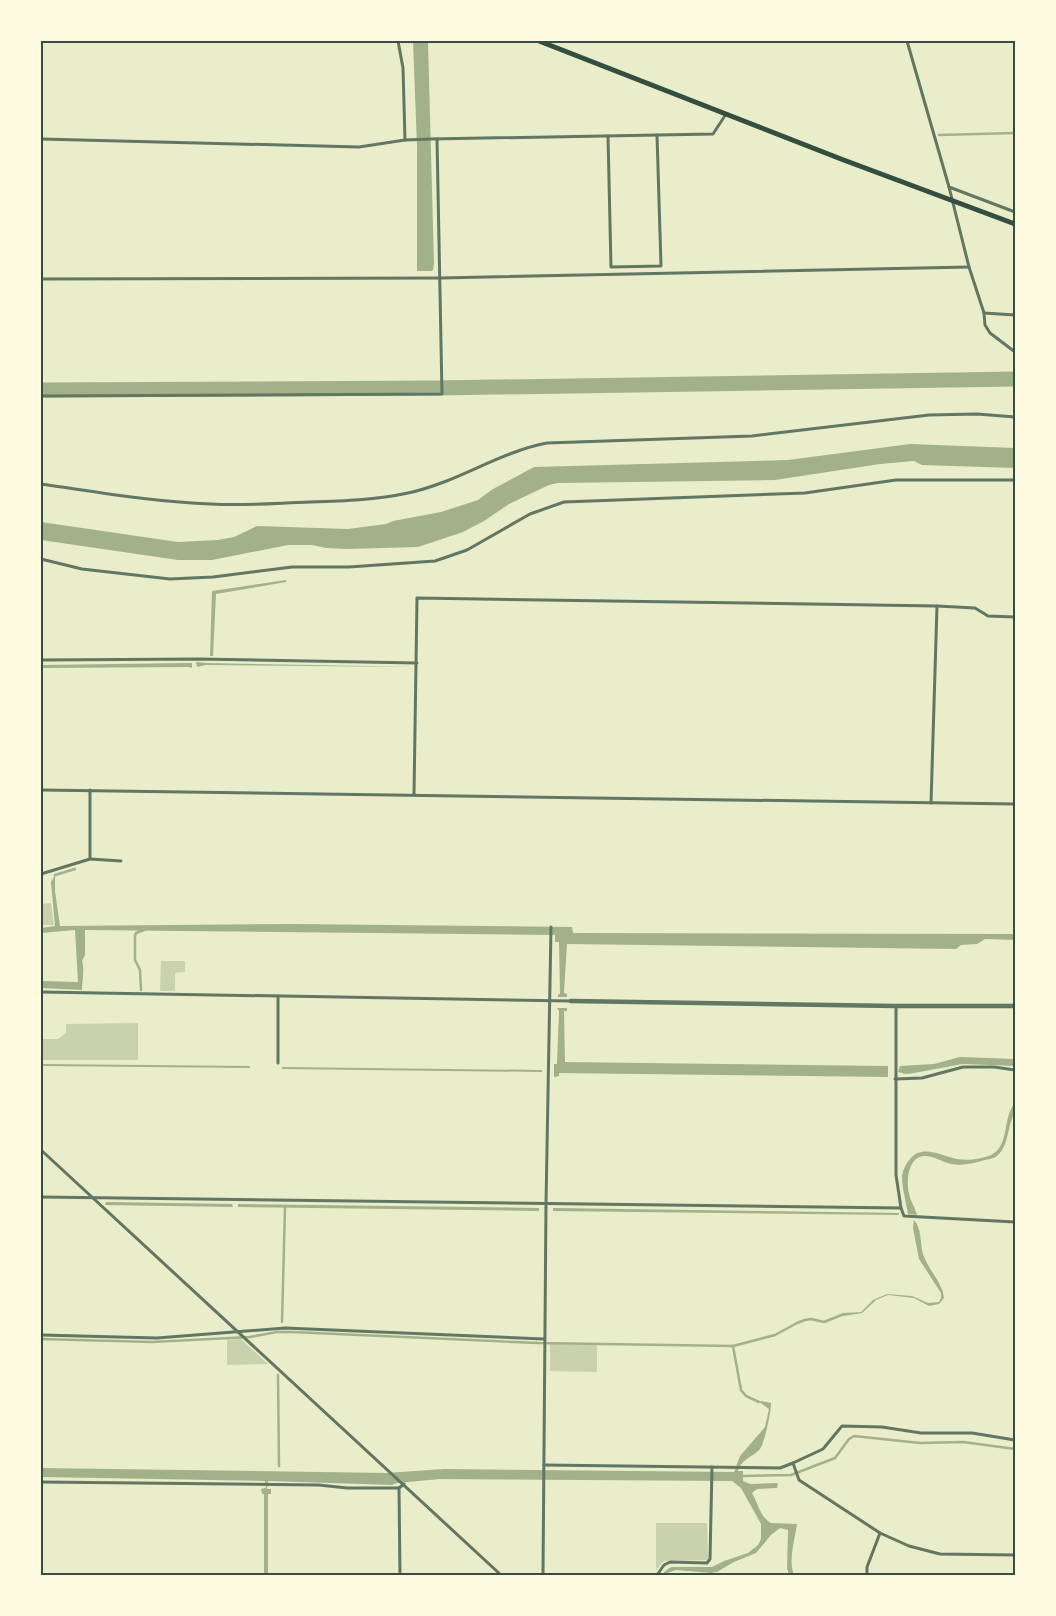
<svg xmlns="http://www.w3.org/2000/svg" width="1056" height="1616" viewBox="0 0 1056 1616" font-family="Roboto,sans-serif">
<rect width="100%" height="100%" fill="#e9edc9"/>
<g fill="#cad2ad">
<polygon points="51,903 54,925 41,925 41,904"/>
<polygon points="161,961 185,961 185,972 175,973 175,991 160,991"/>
<polygon points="138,1023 138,1060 41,1060 41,1039 58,1039 66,1033 66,1024"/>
<polygon points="241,1339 268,1364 227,1365 227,1340"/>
<polygon points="550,1344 597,1345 597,1372 550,1371"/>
<polygon points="656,1523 707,1523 708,1560 664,1561 656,1570"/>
</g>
<g fill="#a3b18a">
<polygon points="413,41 428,41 434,263 433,270 432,271 417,271 417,146"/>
<polygon points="910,444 1015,448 1015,468 922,465 914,461 880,464 775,480 558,483 549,485 509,504 484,521 463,532 418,547 347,549 326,548 312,545 288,545 212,560 178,560 41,540 41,522 178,542 218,540 234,537 257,526 348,529 386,524 393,521 441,512 478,500 493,489 534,467 788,460"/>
<polygon points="286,580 286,582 216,594 213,656 210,656 212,591"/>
<polygon points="196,662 206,663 420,667 206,665 197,667"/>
<polygon points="189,663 192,663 192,668 189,667 41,668 41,665"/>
<path d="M55,875v16l5,35 232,-2 280,3 1,6 442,1v6l-30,-1 -8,5 -16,1 -5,4 -389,-5 -3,49 3,1v3h-9v-3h2l-1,-52h-4v-7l-470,-5v25l-3,6c3,10 0,18 0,29l-41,-2v-7l37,1 -3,-52 -34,3v-5l14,-2 -4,-44z"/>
<polygon points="557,1008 567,1008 567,1011 564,1011 565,1062 888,1066 888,1077 559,1073 559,1076 554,1077 554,1064 557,1064 559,1011"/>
<polygon points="960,1057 1015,1059 1015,1066 963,1064 914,1073 906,1074 898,1072 900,1066 934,1064"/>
<polygon points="41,1064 250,1066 250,1068 41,1066"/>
<polygon points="282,1067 542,1070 542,1072 282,1069"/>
<path d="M1015,1103c0,10 -4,17 -6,26 -2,9 -4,19 -10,25 -3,4 -9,5 -14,6 -10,3 -23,6 -34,4 -9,-2 -17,-8 -26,-8 -17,0 -19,25 -16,37 1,7 6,15 8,22l-9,-1c-2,-12 -6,-26 -6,-38 1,-7 4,-12 8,-17 13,-15 31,-3 47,0 10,2 25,0 34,-4 19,-9 11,-38 24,-52z"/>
<polygon points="106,1202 232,1204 233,1207 105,1205"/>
<polygon points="238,1204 539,1208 539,1211 238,1207"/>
<polygon points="553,1208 899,1213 899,1215 553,1211"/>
<path d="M914,1220c8,9 6,23 9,34 5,16 19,27 21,44l-5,6 -10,2 -15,-8 -26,-3 -12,5 -14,13 -18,3v-3l17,-1 12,-12 14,-6 25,2 16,7 11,-1 2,-4v-5l-22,-34 -6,-31z"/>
<path d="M761,1401l10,2c0,9 -6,39 -11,46 -7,8 -19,10 -22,22h5v10l7,3 28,-1 -1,5 -20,1 -5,4c6,10 8,24 19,30l26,1c-2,15 -9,37 -3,51h-5l-2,-7 1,-38 -8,-2 -9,7 -15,18 -22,9 -17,10 -6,1 -35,-3 -15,5 8,-7 3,-1h40l12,-6 24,-8 10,-8 3,-6v-15l-20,-36 -9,-7 -292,-2 -43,4 -5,2 -124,-4 -1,8h4v5h-3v81h-4v-81h-2l-1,-5 5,-1 -1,-7 -224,-4v-9l345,5 58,-4 290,3 6,-16 25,-29 4,-18 -10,-7z"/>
</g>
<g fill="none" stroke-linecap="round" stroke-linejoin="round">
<g stroke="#a3b18a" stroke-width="2.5">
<polyline points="939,135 1015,133"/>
<polyline points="55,875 75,869"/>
<polyline points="141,990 140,970 135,960 135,936 136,933 144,930"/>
<polyline points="282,1322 285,1207"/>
<polyline points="41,1339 152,1342 250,1337 277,1332 292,1332 538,1343 733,1346 775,1335 797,1323 805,1320 811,1319 824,1322 844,1314"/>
<polyline points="733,1346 741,1390 746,1396 759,1402"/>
<polyline points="278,1375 279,1466"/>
<polyline points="742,1476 791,1475 835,1458 849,1439 854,1436 920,1443 963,1442 1015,1449"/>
</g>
<polyline stroke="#a3b18a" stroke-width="15" points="41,390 437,388 1015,379"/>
<g stroke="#617663" stroke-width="3">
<polyline points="398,41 403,68 405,140"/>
<polyline points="907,41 949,187 969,267 984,313 985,325 990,333 1015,352"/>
<polyline points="608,136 611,267 661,266 657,135"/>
<polyline points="41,139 359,147 405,140 431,139 713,134 726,114"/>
<polyline points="949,187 1015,212"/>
<polyline points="41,279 440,278 969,267"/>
<polyline points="984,313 1015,315"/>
<polyline points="41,396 442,394 437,139"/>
<path d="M41,484c57,8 113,18 170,20 33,2 66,-1 99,-2 33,-1 66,-2 98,-9 48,-10 91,-41 139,-50l205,-7 177,-21 48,-1 38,3"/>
<polyline points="41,559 82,569 170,579 213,577 292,567 349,567 435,561 467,550 530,514 564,502 805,493 896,480 1015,480"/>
<polyline points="41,660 200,659 417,663"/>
<polyline points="41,790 1015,804"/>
<polyline points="414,795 417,598 937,606 975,608 988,616 1015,617"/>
<polyline points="931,803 937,606"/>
<polyline points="90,859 121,861"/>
<polyline points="41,874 90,859 90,790"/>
<polyline points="41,992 571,1001"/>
<polyline points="278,996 278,1063"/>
<polyline points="896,1006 896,1175 901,1208 904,1216 1015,1222"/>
<polyline points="895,1079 922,1078 963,1067 994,1067 1015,1070"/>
<polyline points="41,1150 501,1575"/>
<polyline points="41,1197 901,1208"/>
<polyline points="41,1335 157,1338 285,1328 544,1339"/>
<polyline points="1015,1440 972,1433 921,1433 882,1427 842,1426 823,1449 793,1463 799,1480 880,1533 909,1546 940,1554 1015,1555"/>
<polyline points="544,1465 780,1468 793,1463"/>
<polyline points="41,1482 319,1485 347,1488 399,1488"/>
<polyline points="400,1575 399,1488 404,1484"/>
<polyline points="543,1575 546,1204 551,927"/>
<polyline points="657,1575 664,1565 670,1562 707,1563 710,1559 712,1467"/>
<polyline points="867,1575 867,1567 880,1533"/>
</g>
<polyline stroke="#617663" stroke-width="4.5" points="571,1001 896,1006 1015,1006"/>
<polyline stroke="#344e41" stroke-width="5" points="539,41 841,159 1015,224"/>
</g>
<rect width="1056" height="1616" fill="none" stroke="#fefae0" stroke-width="85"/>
<rect x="42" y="42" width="972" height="1532" fill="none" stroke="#344e41" stroke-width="2"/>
</svg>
